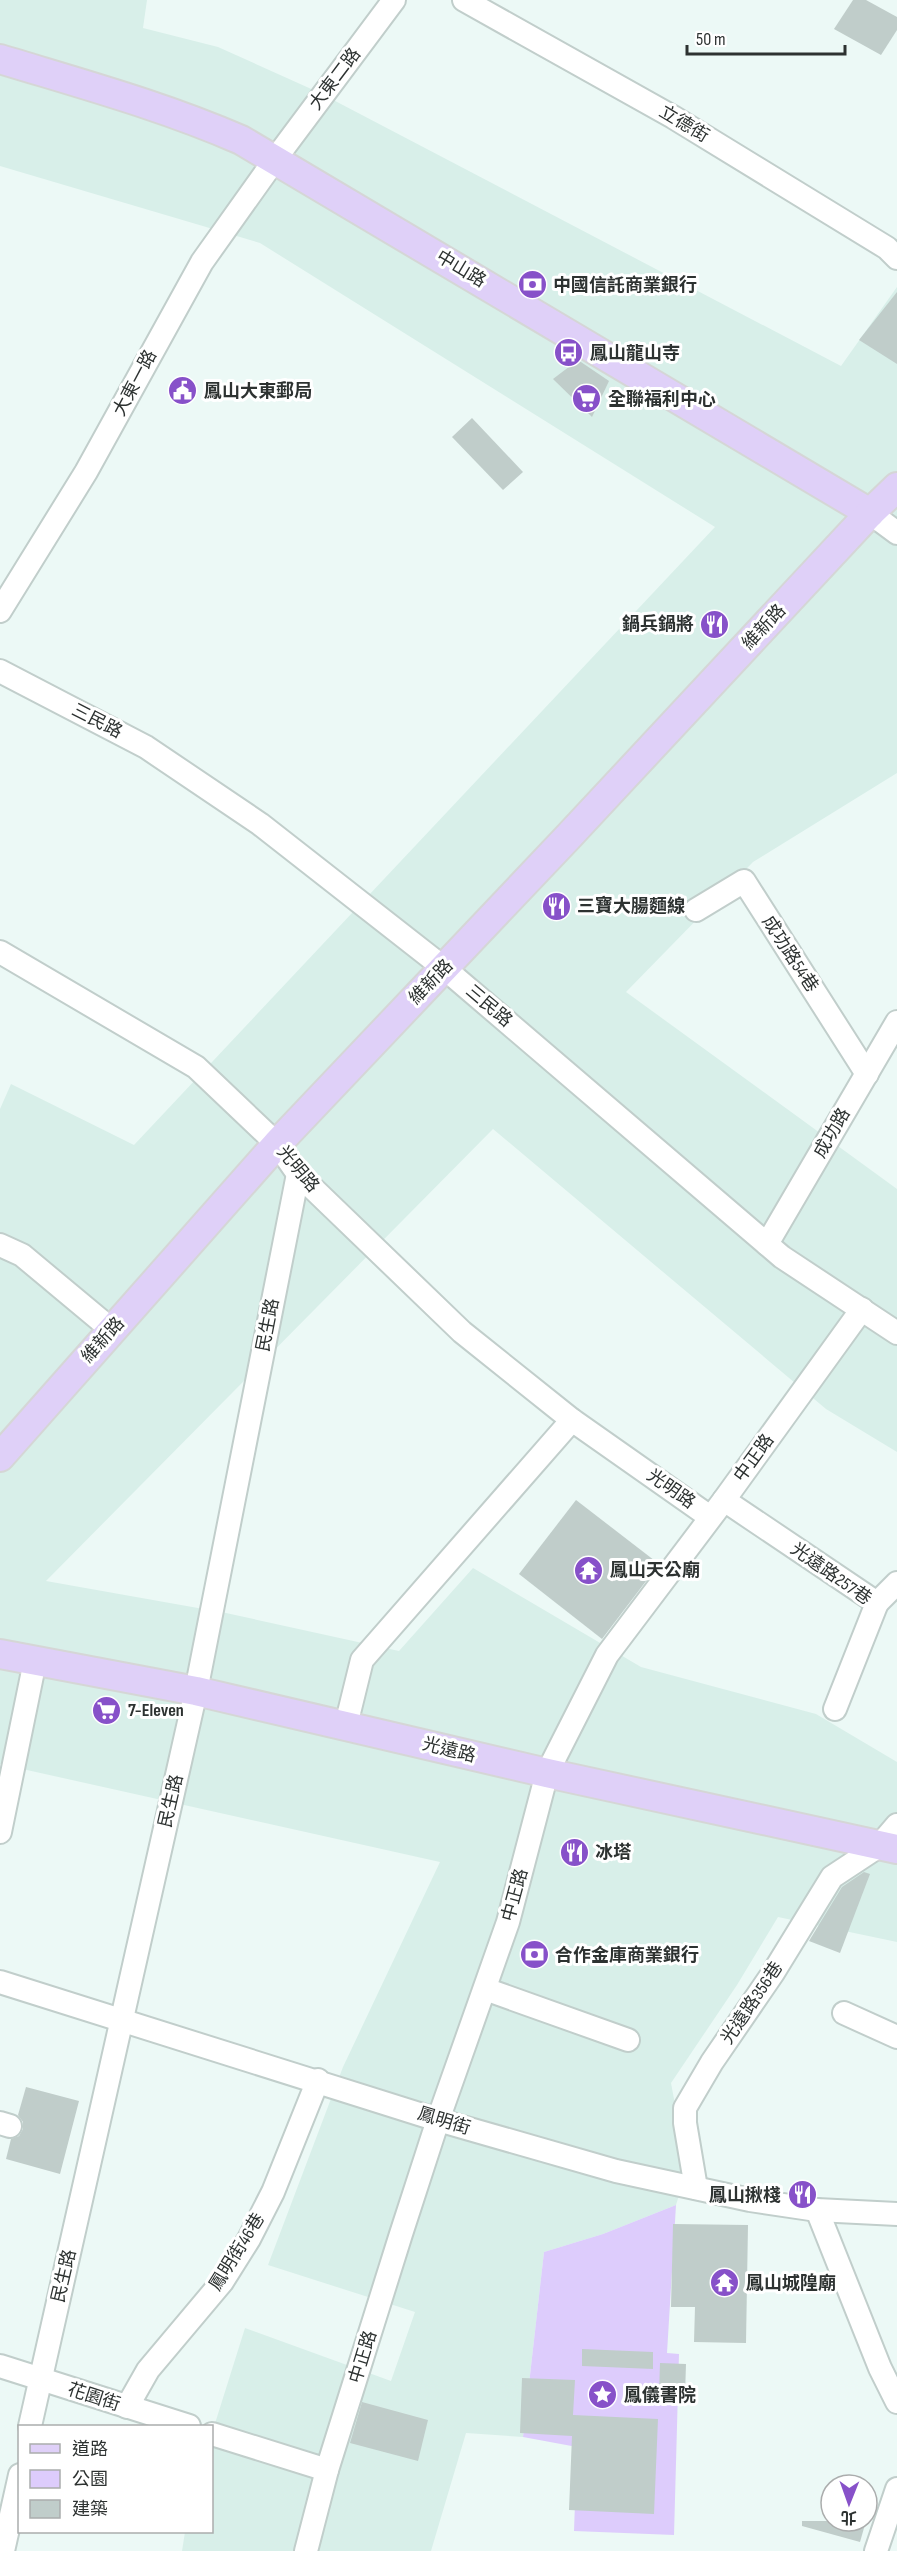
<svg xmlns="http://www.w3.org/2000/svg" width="897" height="2551" viewBox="0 0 897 2551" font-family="'Sofia Sans Condensed','Noto Sans TC',sans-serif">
<rect width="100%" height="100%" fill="#ecf9f6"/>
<polygon fill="#d8efe9" points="0,0 147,0 143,28 218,47 318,92 841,366 897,287 897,773 753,862 626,992 897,1189 897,1452 826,1409 493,1129 46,1581 226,1613 399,1651 473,1568 641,1667 816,1714 897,1762 897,1942 778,1917 737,1985 671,2083 687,2169 676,2205 603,2234 544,2252 523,2437 466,2433 431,2551 182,2551 185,2532 212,2532 212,2433 245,2328 391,2381 415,2312 268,2265 343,2067 440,1862 0,1764 0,1109 11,1084 134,1145 715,527 260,243 0,166"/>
<polygon fill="#ddccfc" points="676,2205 667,2353 679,2354 674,2535 574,2531 577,2447 523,2437 544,2252 603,2234"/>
<g fill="#c0cdca">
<polygon points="853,0 866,0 897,17 897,30 881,55 834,29"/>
<polygon points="897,292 897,364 859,340"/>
<polygon points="578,360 609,381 592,417 553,379"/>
<polygon points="472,418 523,472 503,490 452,437"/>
<polygon points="576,1500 659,1564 602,1639 519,1574"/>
<polygon points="864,1872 870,1874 840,1953 809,1941 842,1887"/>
<polygon points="26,2087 79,2101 60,2174 6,2159 11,2139 19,2136 23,2129 23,2122 18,2115"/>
<polygon points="673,2224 748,2225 746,2343 694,2342 695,2307 671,2307"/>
<polygon points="582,2349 653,2352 653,2369 582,2366"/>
<polygon points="660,2363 686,2364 685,2395 659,2394"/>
<polygon points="522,2378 575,2380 573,2415 658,2419 654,2514 569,2510 572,2436 520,2433"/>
<polygon points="362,2402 428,2420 418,2461 350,2443"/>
<polygon points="802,2521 866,2521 860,2542 802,2526"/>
</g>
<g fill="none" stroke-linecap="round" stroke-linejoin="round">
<defs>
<g id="minor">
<polyline points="464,0 673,117 887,248 897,258"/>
<polyline points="870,513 897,533"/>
<polyline points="0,611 86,472 202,262 276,158 394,0"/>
<polyline points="0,671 146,747 260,824 444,968 782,1257 897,1333"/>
<polyline points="696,910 744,881 867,1074"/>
<polyline points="0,952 196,1067 277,1144 298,1174 462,1332 572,1420 710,1517"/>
<polyline points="767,1244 897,1022"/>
<polyline points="0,1245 22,1255 112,1330"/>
<polyline points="724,1500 877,1603 835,1709"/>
<polyline points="877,1603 897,1583"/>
<polyline points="346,1725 362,1660 572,1420"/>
<polyline points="0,1832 35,1661"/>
<polyline points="0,1982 438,2120 616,2171 750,2200 817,2210 897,2214"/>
<polyline points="485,1989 628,2040"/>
<polyline points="844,2013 897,2037"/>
<polyline points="0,2123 10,2126"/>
<polyline points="696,2188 685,2123 685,2108 712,2062 773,1973 832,1877 879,1846 897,1825"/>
<polyline points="817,2210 880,2368 897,2402"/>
<polyline points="0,2366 189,2426"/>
<polyline points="127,2407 148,2370 222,2282 249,2239 273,2192 318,2080"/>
<polyline points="30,2426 196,1691 298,1174"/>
<polyline points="212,2434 327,2470"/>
<polyline points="3,2551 20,2475"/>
<polyline points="306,2551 327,2470 401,2234 438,2120 508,1922 547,1773 607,1655 724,1500 862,1309"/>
<polyline points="876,2551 897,2489"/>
</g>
<g id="major">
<path d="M0,59c82,25 163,47 241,81l629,373"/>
<polyline points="0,1457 277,1144 569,836 870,513 897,487"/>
<polyline points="0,1654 196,1691 547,1773 897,1849"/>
</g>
</defs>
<use href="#minor" stroke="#c1cecb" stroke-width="26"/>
<use href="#major" stroke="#d5d6d6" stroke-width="32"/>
<use href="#minor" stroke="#fff" stroke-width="22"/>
<use href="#major" stroke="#dfd0f8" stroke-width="28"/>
</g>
<defs>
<symbol id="bank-disc" viewBox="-11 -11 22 22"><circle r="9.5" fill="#8751c9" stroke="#fff"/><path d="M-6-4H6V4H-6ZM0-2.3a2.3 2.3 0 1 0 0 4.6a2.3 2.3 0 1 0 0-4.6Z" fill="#fff"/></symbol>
<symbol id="bus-disc" viewBox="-11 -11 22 22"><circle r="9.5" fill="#8751c9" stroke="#fff"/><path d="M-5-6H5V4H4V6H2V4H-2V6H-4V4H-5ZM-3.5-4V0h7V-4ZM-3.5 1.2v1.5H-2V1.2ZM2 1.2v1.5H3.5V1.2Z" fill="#fff"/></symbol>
<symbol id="civic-disc" viewBox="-11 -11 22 22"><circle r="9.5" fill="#8751c9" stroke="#fff"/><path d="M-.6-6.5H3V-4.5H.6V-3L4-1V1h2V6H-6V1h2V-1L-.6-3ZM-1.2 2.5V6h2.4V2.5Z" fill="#fff"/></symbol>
<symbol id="supermarket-disc" viewBox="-11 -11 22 22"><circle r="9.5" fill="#8751c9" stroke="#fff"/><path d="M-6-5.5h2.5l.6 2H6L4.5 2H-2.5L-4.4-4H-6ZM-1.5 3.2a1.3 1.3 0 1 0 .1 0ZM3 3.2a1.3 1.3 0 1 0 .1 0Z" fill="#fff"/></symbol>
<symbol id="restaurant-disc" viewBox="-11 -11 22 22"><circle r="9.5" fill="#8751c9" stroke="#fff"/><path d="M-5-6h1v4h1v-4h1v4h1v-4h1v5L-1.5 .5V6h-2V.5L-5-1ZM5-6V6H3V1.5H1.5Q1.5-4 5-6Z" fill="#fff"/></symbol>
<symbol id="temple-disc" viewBox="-11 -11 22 22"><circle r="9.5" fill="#8751c9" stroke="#fff"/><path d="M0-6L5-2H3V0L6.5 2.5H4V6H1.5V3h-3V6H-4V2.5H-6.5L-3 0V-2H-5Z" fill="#fff"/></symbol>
<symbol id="sight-disc" viewBox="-11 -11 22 22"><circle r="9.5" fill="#8751c9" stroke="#fff"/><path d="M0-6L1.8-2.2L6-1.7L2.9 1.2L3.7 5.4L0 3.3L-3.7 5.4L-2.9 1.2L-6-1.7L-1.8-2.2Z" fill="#fff"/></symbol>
</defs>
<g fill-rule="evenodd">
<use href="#bank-disc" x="516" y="268" width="33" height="33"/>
<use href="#bus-disc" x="552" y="336" width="33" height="33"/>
<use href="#civic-disc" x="166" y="374" width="33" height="33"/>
<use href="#supermarket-disc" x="570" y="382" width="33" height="33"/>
<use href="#restaurant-disc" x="698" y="608" width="33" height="33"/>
<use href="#restaurant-disc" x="540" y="890" width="33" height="33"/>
<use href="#temple-disc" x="572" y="1554" width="33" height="33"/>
<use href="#supermarket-disc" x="90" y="1694" width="33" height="33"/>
<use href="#restaurant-disc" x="558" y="1836" width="33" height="33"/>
<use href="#bank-disc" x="518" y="1938" width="33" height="33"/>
<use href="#restaurant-disc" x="786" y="2178" width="33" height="33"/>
<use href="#temple-disc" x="708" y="2266" width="33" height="33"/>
<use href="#sight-disc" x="586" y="2378" width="33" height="33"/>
</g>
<g text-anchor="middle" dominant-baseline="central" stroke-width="6" stroke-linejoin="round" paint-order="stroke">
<g font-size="18" fill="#2d3231" stroke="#fff">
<text transform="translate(335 79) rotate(-53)">大東二路</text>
<text transform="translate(684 124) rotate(31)">立德街</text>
<text transform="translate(461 269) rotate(31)">中山路</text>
<text transform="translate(135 383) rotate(-62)">大東一路</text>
<text transform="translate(764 627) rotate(-47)">維新路</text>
<text transform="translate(97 721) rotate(27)">三民路</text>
<text transform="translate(790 954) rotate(57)">成功路54巷</text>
<text transform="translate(431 982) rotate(-46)">維新路</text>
<text transform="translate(489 1006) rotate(40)">三民路</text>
<text transform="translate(832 1133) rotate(-60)">成功路</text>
<text transform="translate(298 1169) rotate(50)">光明路</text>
<text transform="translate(268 1325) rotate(-79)">民生路</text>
<text transform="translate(103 1340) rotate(-48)">維新路</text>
<text transform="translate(754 1458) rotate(-54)">中正路</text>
<text transform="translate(671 1489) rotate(35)">光明路</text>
<text transform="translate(831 1574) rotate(35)">光遠路257巷</text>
<text transform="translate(449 1750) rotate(14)">光遠路</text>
<text transform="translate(171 1801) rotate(-77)">民生路</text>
<text transform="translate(515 1895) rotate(-75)">中正路</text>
<text transform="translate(752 2003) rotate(-56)">光遠路356巷</text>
<text transform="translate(444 2121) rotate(17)">鳳明街</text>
<text transform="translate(237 2252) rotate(-58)">鳳明街46巷</text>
<text transform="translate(64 2276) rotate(-77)">民生路</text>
<text transform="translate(363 2357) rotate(-73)">中正路</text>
<text transform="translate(94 2397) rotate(18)">花園街</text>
</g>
<g font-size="18" font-weight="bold" fill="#2d3231" stroke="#fff" text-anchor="start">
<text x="553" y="285">中國信託商業銀行</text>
<text x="590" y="353">鳳山龍山寺</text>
<text x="204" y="391">鳳山大東郵局</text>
<text x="608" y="399">全聯福利中心</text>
<text x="694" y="624" text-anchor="end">鍋兵鍋將</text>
<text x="577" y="906">三寶大腸麵線</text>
<text x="610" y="1570">鳳山天公廟</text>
<text x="128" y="1710">7-Eleven</text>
<text x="595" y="1852">冰塔</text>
<text x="555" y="1955">合作金庫商業銀行</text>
<text x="781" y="2195" text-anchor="end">鳳山揪棧</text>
<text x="746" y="2283">鳳山城隍廟</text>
<text x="624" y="2395">鳳儀書院</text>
</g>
</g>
<rect x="18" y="2425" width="195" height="108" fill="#ffffff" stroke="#abadad" stroke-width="1.5"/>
<rect x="30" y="2444" width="30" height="9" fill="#dfd0f8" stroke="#abadad" stroke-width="1.5"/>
<text x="72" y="2455" font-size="18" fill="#2d3231">道路</text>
<rect x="30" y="2470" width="30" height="18" fill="#ddccfc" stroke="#abadad" stroke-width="1.5"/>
<text x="72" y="2485" font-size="18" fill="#2d3231">公園</text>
<rect x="30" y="2500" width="30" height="18" fill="#c0cdca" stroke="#abadad" stroke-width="1.5"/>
<text x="72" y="2515" font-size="18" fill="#2d3231">建築</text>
<g transform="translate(849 2503) rotate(181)"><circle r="28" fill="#ffffff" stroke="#abadad" stroke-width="1.5"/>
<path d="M0-4.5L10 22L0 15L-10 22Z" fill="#8751c9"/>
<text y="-9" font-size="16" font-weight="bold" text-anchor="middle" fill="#2d3231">北</text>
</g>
<path d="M687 45v9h158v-9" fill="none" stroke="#2d3231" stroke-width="3"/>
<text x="696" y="45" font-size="18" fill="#2d3231" stroke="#ffffff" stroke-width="4.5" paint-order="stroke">50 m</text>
</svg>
